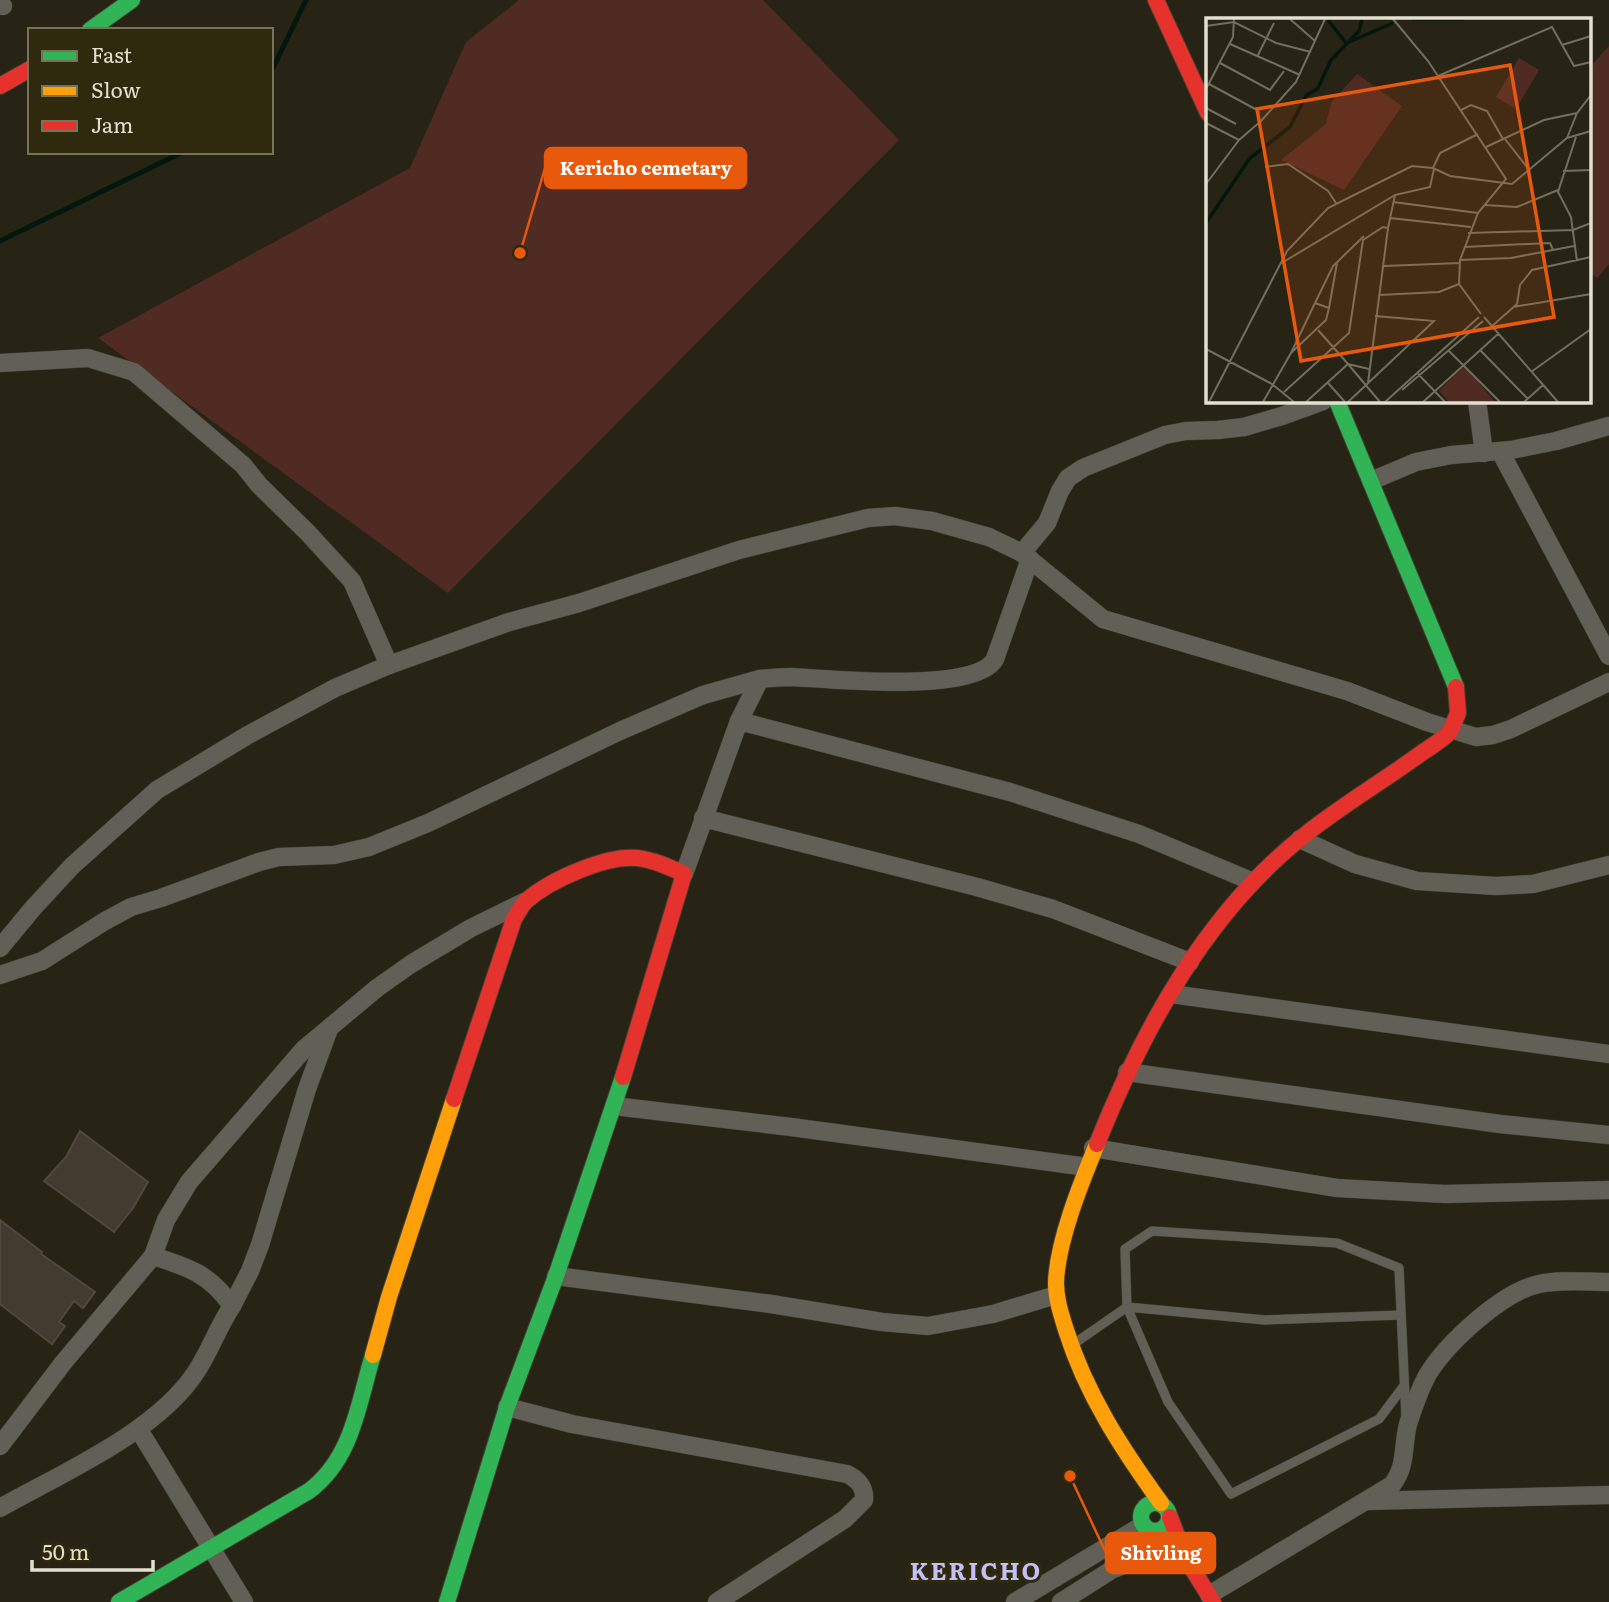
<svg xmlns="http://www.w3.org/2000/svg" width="1609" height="1602" viewBox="0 0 1609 1602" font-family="Literata,serif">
<rect width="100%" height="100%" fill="#272415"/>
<g fill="#502b24">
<polygon points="519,0 763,0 899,140 448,593 98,338 410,168 466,42"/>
<polygon points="1609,46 1609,264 1597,278 1590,272 1590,67"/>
</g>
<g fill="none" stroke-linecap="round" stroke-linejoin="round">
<g stroke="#04170d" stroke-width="5">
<polyline points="271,72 306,0"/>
<polyline points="0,241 183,152"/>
</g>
</g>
<g fill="#413b30" stroke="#4e483e" stroke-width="2">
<polygon points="80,1131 148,1182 133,1208 114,1232 44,1181 66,1157"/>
<polygon points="0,1220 42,1252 41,1254 95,1292 83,1308 74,1301 59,1322 65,1326 52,1344 0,1304"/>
</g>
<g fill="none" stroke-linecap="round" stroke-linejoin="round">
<defs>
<g id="lane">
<polyline points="1075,1343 1127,1307 1265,1320 1401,1315"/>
<polyline points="1403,1387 1379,1419 1231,1494 1168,1402 1127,1307 1125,1249 1152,1231 1337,1243 1399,1268 1406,1417"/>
</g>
<g id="street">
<polyline points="0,4 3,6"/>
<polyline points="0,363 88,358 134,372 243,465 259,485 308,533 352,581 389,665"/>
<polyline points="1477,401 1484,453"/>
<polyline points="1500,451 1609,656"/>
<polyline points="1371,481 1416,462 1451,455 1511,450 1556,441 1609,426"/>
<polyline points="1022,553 1047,523 1060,491 1068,478 1083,468 1165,435 1186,431 1218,430 1244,427 1282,416 1323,401"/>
<polyline points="739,721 1010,792 1139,834 1251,881"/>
<polyline points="703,818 977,887 1053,909 1190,962"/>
<polyline points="1300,839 1355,864 1417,881 1496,886 1533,884 1609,865"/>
<path d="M684,874l55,-153 21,-42c10,-1 21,-2 32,-2 38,2 184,17 203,-18l35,-100"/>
<polyline points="0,948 34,907 72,866 157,790 248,735 335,688 389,665 509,622 579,603 739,550 868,518 895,516 932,521 989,537 1022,553 1103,619 1347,691 1427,722 1476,737 1493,735 1511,729 1609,682"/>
<polyline points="0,975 42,961 105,921 131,907 161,898 259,862 279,857 334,855 369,847 428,823 620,731 703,695 760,679"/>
<polyline points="1171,994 1609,1054"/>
<polyline points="1127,1072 1500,1124 1609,1135"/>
<polyline points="614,1106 791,1127 1087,1167"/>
<polyline points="1093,1148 1337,1188 1445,1194 1609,1190"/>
<polyline points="153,1256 166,1220 189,1182 304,1049 377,988 411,964 471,928 524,902"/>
<polyline points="556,1276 771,1304 882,1322 928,1326 993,1314 1056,1295"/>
<polyline points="232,1306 250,1271 260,1245 307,1089 329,1029"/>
<path d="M507,1407l65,17 275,50c12,6 18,13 17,26l-19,19 -128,83"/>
<polyline points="139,1430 244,1602"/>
<path d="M0,1446l63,-83 90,-107c35,11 57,18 79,50 -14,21 -22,45 -36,66 -39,60 -134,101 -196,136"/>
<polyline points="1367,1501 1609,1495"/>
<path d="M1209,1595l183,-110c17,-22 9,-44 18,-67 5,-15 10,-30 18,-44 20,-32 74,-82 111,-90 22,-5 47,-2 70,-2"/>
<polyline points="1015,1602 1143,1525"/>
<polyline points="1061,1602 1113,1569 1166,1549"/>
</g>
<g id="fast">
<polyline points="90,30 132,0"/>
<polyline points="1337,401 1456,687"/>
<circle cx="1155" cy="1517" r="14"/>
<path d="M119,1602l190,-111c44,-33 49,-87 64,-136"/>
<polyline points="447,1602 507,1407 556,1276 623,1077"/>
</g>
<g id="slow">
<path d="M1097,1144c-16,39 -40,98 -41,139 0,16 5,31 10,47 20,64 56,119 95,173"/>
<polyline points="373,1355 389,1297 454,1099"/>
</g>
<g id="jam">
<polyline points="1156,0 1208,113"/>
<polyline points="0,86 30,69"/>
<path d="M454,1099l60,-180c4,-6 7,-13 12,-18 24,-21 80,-46 111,-43 17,2 32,9 47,16l-61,203"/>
<path d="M1097,1144c46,-115 110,-233 209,-310 35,-28 74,-51 110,-77 11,-8 24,-15 34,-25l8,-19 -2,-26"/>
<polyline points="1170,1517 1185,1557 1213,1602"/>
</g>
</defs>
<use href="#lane" stroke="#424034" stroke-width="10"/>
<use href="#street" stroke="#424034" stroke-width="19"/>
<use href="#fast" stroke="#424034" stroke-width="18"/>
<use href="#slow" stroke="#424034" stroke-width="18"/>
<use href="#jam" stroke="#424034" stroke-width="18"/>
<use href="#lane" stroke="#626056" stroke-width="9"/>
<use href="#street" stroke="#626056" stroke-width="18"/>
<use href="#fast" stroke="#30b455" stroke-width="16"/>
<use href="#slow" stroke="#ff9f0a" stroke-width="16"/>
<use href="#jam" stroke="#e5322d" stroke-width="16"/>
</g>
<g text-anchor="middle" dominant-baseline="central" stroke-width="6" stroke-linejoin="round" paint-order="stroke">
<g font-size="24" font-weight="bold" letter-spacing="2" fill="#c3bff8" stroke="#2f2a0d">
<text x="976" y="1569">KERICHO</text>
</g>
</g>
<g transform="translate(1206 18)">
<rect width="385" height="385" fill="#272415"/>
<path d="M313,40l20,12 -23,39 -20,-12zM151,56l45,32 -58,84 -63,-30 45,-36 5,-21zM256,350l5,1 28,33h-46l-10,-11z" fill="#502b24"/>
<path fill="none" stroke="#04170d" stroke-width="3.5" d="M206,1h52M206,1h52M122,2l18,23M141,25l46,-20M0,205l44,-65 40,-31 16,-31 12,-8 13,-28 28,-29 3,-12"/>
<path fill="none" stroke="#726f5f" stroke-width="2" d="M84,1l25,22M187,1l35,42 78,118 -28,34 -18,47 -1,24 22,30M0,8l28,-4 42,21 35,9M24,26l70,31M356,27l29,-9M51,39l17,-34M14,45l50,27 14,-19M232,58l114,-49 22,39 17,-4M3,66l48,26M0,71l27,-52 1,-18M0,90l30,16M255,92l10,-5 16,6 16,28M0,105l33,17 22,-19 35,-39 29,-63M370,119l-18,55 13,25 6,44M361,120l10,-25M299,121l25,32M280,129l58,-27 33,-7 14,-18M59,149l23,-3 40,27 8,12M227,150l7,-15 38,-19M357,153l28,-1M0,166l33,-44M187,184l85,11M278,187l33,2 41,-17M184,200l81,9M182,210l7,-33 35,-8 4,-18M262,215l105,-3 18,-7M258,229l86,-4 3,7M254,242l51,-2 63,-12M74,246l115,-69M178,248l76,-3M173,277l60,-3 20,-8M109,285l14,5 -3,12 -35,33zM109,285l18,-37 31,-30M307,289l78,-13M123,290l8,-45M278,299l74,85M285,309l26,-23 3,-19 12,-15 59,-13M112,312l30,34 21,5M0,331l66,35 22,18M242,332l52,52M274,332l48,49M325,354l60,-43M212,356l27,28M122,365l17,19M196,372l81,-69M78,374l65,-59 14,-93 20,-13 5,1 -20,155M3,384l78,-151 41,-43 84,-42 21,2 17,8 62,8 55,-46 24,-7M57,384l28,-49M100,384l42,-38 32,38M142,384l86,-81 -59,-5M179,384l94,-85M217,384l75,-68M318,384l19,-17"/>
<path fill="#e8590c" fill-opacity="0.15" stroke="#e8590c" stroke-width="3.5" d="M304,47l44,252 -253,44 -44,-252z"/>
<rect width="385" height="385" fill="none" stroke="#e3e0cf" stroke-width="3.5"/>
</g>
<path fill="none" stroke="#e8590c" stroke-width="2.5" d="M520 253L545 168M1070 1476L1106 1553"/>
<g fill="#e8590c" stroke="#2f2a0d" stroke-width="2.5">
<circle cx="520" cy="253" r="7"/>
<circle cx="1070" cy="1476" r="7"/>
</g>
<g fill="#e8590c" stroke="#e8590c" stroke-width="2.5">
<rect x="545" y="148" width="201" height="40" rx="7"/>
<rect x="1106" y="1533" width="109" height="40" rx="7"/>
</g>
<g font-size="19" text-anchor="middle" font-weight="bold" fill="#fff">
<text x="646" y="175">Kericho cemetary</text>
<text x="1161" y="1560">Shivling</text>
</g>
<rect x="28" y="28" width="245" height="126" fill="#2f2a0d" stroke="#77735b" stroke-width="2"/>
<rect x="42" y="51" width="35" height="10" fill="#30b455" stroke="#77735b" stroke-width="2"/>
<text x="91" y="63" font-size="21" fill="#e3e0cf">Fast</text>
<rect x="42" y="86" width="35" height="10" fill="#ff9f0a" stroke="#77735b" stroke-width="2"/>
<text x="91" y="98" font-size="21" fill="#e3e0cf">Slow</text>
<rect x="42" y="121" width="35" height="10" fill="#e5322d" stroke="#77735b" stroke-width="2"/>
<text x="91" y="133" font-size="21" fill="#e3e0cf">Jam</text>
<path d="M32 1560v10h121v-10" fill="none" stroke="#e3e0cf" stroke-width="3.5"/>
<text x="42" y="1560" font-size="21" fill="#e3e0cf" stroke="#2f2a0d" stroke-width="5" paint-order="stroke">50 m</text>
</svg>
